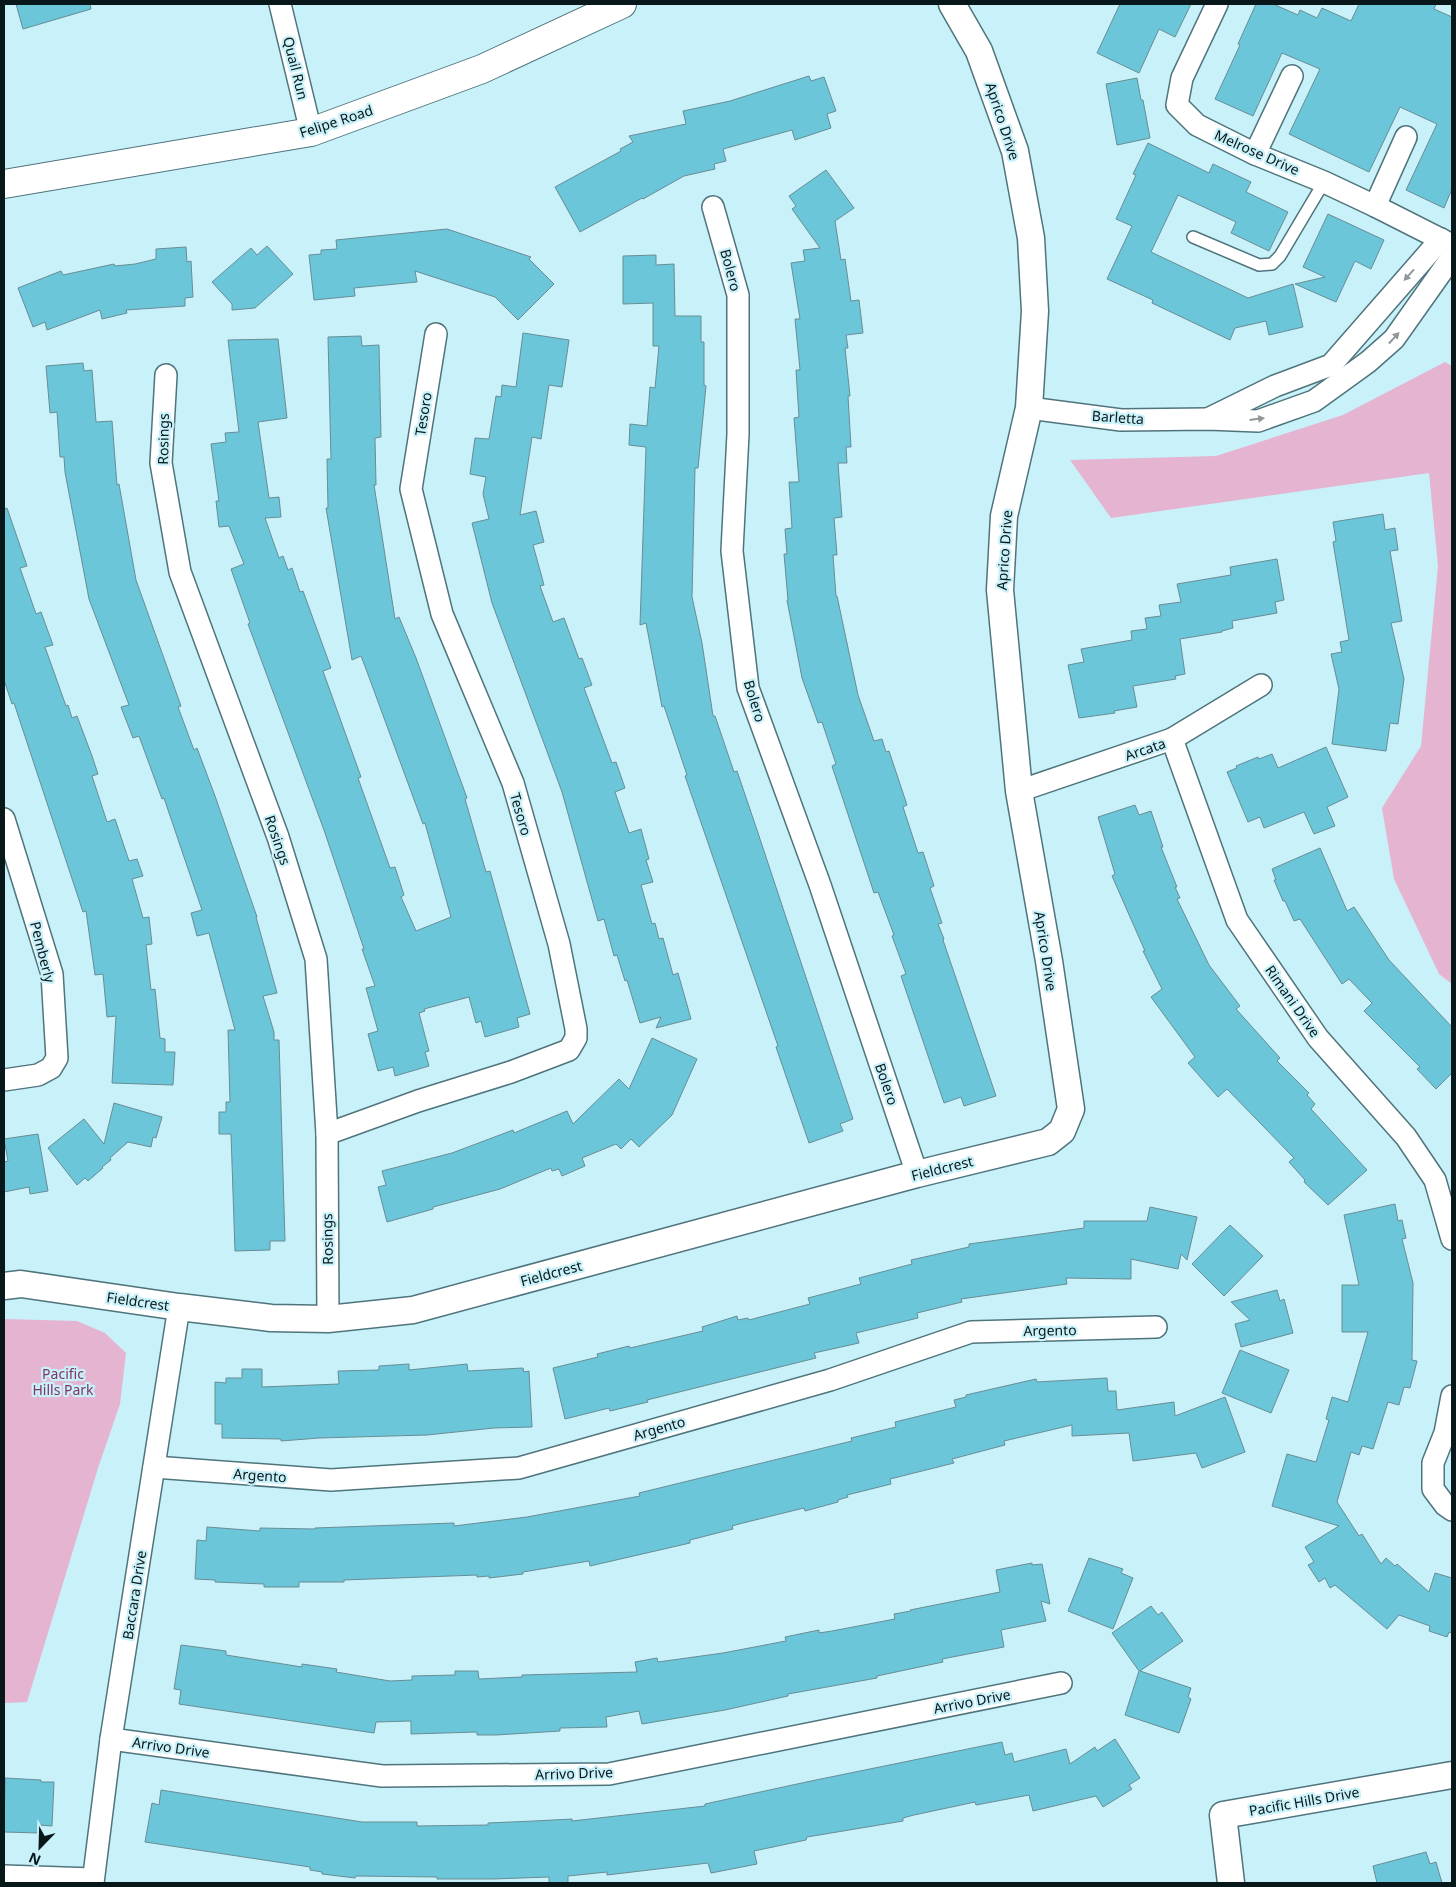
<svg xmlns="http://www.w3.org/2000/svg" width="1456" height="1887" viewBox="0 0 1456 1887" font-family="'Noto Sans',sans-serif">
<rect width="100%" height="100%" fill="#c9f1fa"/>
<g fill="#e5b4d0">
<polygon points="1445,362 1452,366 1452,984 1439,974 1394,879 1382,808 1421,746 1438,566 1429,473 1111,518 1070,460 1216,456 1343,415"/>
<polygon points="4,1319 77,1321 105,1333 126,1353 120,1404 98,1468 27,1702 4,1703"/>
</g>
<g fill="#6ac6d8" stroke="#688d95">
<polygon points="16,4 90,4 91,9 23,29"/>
<polygon points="1120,4 1191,4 1175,37 1159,29 1139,73 1097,53"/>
<polygon points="1256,4 1273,4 1298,15 1300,10 1317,18 1322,8 1351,21 1359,4 1436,4 1434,9 1452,17 1452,189 1444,208 1406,190 1437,124 1400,107 1369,172 1289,134 1320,69 1282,53 1253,116 1215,99 1240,45 1238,44"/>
<polygon points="809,76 811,81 824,77 836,111 827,114 831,128 795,140 792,130 723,149 726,161 714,164 715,169 684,176 643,199 642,198 580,232 555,187 621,151 620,149 633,142 629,136 686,124 683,111 730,101"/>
<polygon points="1137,78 1141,100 1143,100 1150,138 1117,145 1106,84"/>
<polygon points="1148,143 1209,173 1213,164 1251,182 1246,192 1288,212 1269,251 1231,233 1236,222 1178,195 1151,252 1248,298 1293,284 1303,327 1269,335 1266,321 1235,328 1230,340 1152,303 1153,300 1107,279 1132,226 1116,219 1136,175 1133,174"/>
<polygon points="826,170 854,208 835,221 841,260 845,259 851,301 859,300 863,333 846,335 848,348 845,348 850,396 848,396 851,447 846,447 847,463 838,463 842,517 834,518 837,555 833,555 836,596 837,596 858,695 874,741 882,739 886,752 889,751 907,805 903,807 918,853 923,852 934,886 930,888 942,923 938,924 944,939 943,940 996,1096 964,1106 961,1097 944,1103 901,976 906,974 892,936 894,935 878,892 874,893 832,766 836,764 822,722 818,723 802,678 787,600 788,600 784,554 787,554 785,529 792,528 789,482 799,482 794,418 799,417 796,370 800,370 795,319 800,319 791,263 805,261 803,250 820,248 792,209 796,206 789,196"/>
<polygon points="1328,214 1384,240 1371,269 1355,261 1336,302 1295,284 1325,277 1303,267"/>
<polygon points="447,229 531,257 529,259 554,284 518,320 495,297 415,271 417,282 354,288 355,296 314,300 309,255 321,254 321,250 337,249 336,240"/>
<polygon points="267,246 293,274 255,308 232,310 232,304 212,282 251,248 257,255"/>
<polygon points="186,247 187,262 191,261 193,297 185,298 185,306 126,310 127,313 102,319 100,310 47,330 45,322 33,327 18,288 61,271 63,275 114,264 115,266 135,264 156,259 156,249"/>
<polygon points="656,255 656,265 674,264 675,316 701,316 701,342 704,342 704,385 706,386 698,468 695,468 692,597 702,643 713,716 715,716 734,772 737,771 755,824 853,1119 840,1124 843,1131 809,1143 776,1047 778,1046 685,776 687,775 664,706 662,707 646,623 640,625 646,447 629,445 630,424 647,426 650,387 655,388 659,346 653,346 653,303 623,304 623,256"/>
<polygon points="523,333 569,340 562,387 549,385 541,439 532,437 520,515 536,511 544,542 533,545 544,585 540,586 553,622 564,618 579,659 582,658 592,685 584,688 612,763 616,762 625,788 615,792 629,833 641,829 649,859 646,860 653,882 641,885 652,924 655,923 659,939 663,938 673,975 678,973 691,1019 656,1028 661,1017 640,1023 627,980 625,981 617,955 614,956 604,919 598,921 562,792 492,603 472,523 489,519 483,494 486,477 470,474 475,438 489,439 496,396 501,397 502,385 516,387"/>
<polygon points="361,336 362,346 379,345 381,437 375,438 376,485 374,485 395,619 399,617 416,658 467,798 465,799 486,872 490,871 530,1014 517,1018 519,1027 485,1037 481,1021 476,1023 469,997 424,1009 425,1011 419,1013 429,1051 425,1052 429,1066 395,1076 393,1067 378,1071 368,1034 378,1031 366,988 375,986 362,949 364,949 324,830 248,624 250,623 231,569 244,564 229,526 219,527 216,501 219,501 211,444 226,442 225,433 239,432 228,340 278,339 287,418 258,422 269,498 279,497 281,517 265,518 279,558 283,556 288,570 292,568 300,592 303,591 331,668 323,671 324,674 361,777 358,778 390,868 395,867 404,895 401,897 416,931 451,917 425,823 423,824 366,669 361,656 352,660 326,508 328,508 327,459 331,459 328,337"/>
<polygon points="83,363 84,371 92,370 96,422 112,421 117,485 119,484 136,580 181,706 178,707 194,750 197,748 215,796 257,917 256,917 277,993 263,996 274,1032 274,1040 279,1040 285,1241 270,1241 270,1250 235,1251 231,1134 219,1134 219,1112 226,1112 226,1102 230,1102 228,1030 235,1030 209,933 197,936 191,913 202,910 184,857 164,798 162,799 139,736 133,738 121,707 129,705 89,599 65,472 64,457 60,457 57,412 50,413 46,366"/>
<polygon points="7,508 27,566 20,568 36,614 41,612 53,645 45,647 66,706 68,705 72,718 77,716 92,756 98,774 92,776 107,822 115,819 129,861 137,859 143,876 132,879 143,918 149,917 152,944 146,945 151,990 155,989 160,1038 165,1039 165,1052 175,1052 173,1085 112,1083 116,1016 107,1017 103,974 95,975 86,911 83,912 14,703 12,704 4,680 4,509"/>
<polygon points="1383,514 1385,530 1395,528 1398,550 1390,551 1402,621 1391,623 1404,679 1398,724 1390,723 1386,751 1332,744 1339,689 1331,654 1342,652 1340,642 1349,640 1333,542 1336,541 1333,522"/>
<polygon points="1277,559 1284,600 1275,602 1277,613 1232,621 1233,628 1222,631 1222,632 1180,639 1185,674 1175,676 1176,679 1133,686 1137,707 1114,711 1115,713 1079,718 1068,665 1084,662 1081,649 1132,640 1131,631 1147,629 1145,618 1161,616 1159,605 1181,602 1177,584 1231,575 1230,567"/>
<polygon points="1326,747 1348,797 1327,807 1335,826 1314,834 1304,812 1264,828 1260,817 1248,822 1227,772 1237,768 1236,766 1258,757 1259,759 1272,754 1278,768"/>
<polygon points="1135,805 1139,815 1151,811 1163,847 1161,847 1177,887 1175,887 1180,898 1177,899 1209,965 1240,1006 1236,1009 1280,1058 1277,1061 1309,1093 1307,1095 1315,1104 1311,1109 1367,1170 1328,1205 1304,1182 1305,1180 1289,1162 1294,1158 1227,1089 1218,1097 1188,1063 1195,1057 1151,997 1162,989 1143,951 1145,951 1112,876 1115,874 1098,817"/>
<polygon points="1320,848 1347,911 1354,907 1389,960 1452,1027 1452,1073 1436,1089 1417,1069 1420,1067 1364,1011 1372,1003 1349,979 1342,984 1300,919 1294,921 1285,901 1283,901 1274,880 1276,880 1272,869"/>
<polygon points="652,1038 697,1059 672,1115 639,1147 631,1139 621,1149 616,1144 582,1158 585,1166 562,1176 559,1169 552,1171 551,1168 500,1189 433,1207 433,1209 387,1222 378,1187 386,1185 382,1171 452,1153 513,1130 514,1133 567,1111 573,1124 619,1079 629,1089"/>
<polygon points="114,1103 162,1117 156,1138 153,1137 151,1147 128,1142 110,1158 111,1160 102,1167 103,1168 88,1181 85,1178 77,1185 48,1148 84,1119 104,1144"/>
<polygon points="38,1134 48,1191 30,1194 29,1187 4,1192 4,1162 8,1161 4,1139"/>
<polygon points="1395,1204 1398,1221 1402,1220 1406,1238 1402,1239 1413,1283 1412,1360 1417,1361 1410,1388 1404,1387 1399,1405 1388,1402 1373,1449 1362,1446 1359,1455 1351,1452 1337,1502 1359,1536 1362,1534 1381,1564 1386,1558 1395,1566 1397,1564 1429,1592 1435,1573 1452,1578 1452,1633 1449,1632 1447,1637 1429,1631 1430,1626 1399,1615 1387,1629 1335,1585 1330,1588 1325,1578 1319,1582 1308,1565 1314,1562 1305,1547 1339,1526 1272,1506 1287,1454 1316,1462 1329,1420 1326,1419 1332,1397 1348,1402 1368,1332 1342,1332 1342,1285 1359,1285 1344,1215"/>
<polygon points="1150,1207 1197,1217 1187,1260 1181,1254 1178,1269 1131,1259 1131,1279 1066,1278 1067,1284 961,1299 962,1302 917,1313 918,1318 856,1333 859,1343 814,1353 816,1358 647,1400 648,1402 610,1411 609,1408 565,1419 553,1368 598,1357 597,1354 629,1346 630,1348 703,1331 702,1327 737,1316 738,1320 748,1318 749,1320 810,1304 808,1298 861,1284 859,1278 912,1264 911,1260 969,1247 969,1244 1084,1228 1084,1221 1147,1221"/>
<polygon points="1230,1225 1263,1256 1224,1296 1192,1264"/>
<polygon points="1277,1290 1280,1301 1284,1299 1293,1333 1241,1347 1235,1324 1250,1320 1231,1302"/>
<polygon points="1240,1350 1289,1370 1271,1413 1222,1393"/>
<polygon points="409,1364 409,1370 467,1364 468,1371 523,1368 524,1372 529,1371 532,1427 494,1428 427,1435 319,1438 281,1441 281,1439 222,1438 222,1424 215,1424 215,1382 226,1383 226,1378 242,1378 242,1369 262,1369 262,1387 339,1384 338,1371 379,1370 379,1366"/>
<polygon points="1107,1378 1108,1391 1116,1391 1117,1410 1174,1402 1175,1416 1225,1397 1245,1452 1202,1468 1196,1453 1133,1461 1129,1433 1072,1436 1072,1425 1004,1441 1005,1445 952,1459 954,1463 890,1479 891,1484 847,1495 848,1497 838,1500 838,1502 805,1511 804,1508 743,1523 732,1526 733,1529 690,1540 690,1543 590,1566 589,1561 523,1572 523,1574 489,1578 489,1576 477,1577 477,1575 344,1580 344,1582 299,1582 299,1587 264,1587 264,1584 215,1582 215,1580 195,1579 197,1540 206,1541 207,1527 260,1531 260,1528 315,1529 315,1528 454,1523 454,1526 527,1517 640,1496 639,1493 852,1441 851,1438 896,1427 895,1422 956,1407 954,1400 966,1397 966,1395 1036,1379 1037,1382"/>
<polygon points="1089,1558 1123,1569 1121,1573 1133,1578 1113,1629 1068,1611"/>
<polygon points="1032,1563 1032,1565 1042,1564 1050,1604 1041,1601 1046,1621 1001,1630 1004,1647 942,1659 943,1662 877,1676 877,1678 788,1694 788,1696 725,1710 642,1724 639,1711 606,1717 607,1727 560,1728 560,1731 496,1735 477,1735 477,1732 411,1734 411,1721 376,1722 374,1733 179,1704 181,1690 174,1689 181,1645 226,1651 226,1655 302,1667 302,1664 337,1669 336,1672 390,1681 412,1680 412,1676 455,1675 455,1671 478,1671 479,1679 522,1677 522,1675 637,1672 635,1662 657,1658 658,1662 723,1653 786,1641 785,1637 819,1630 819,1633 832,1631 895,1619 894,1614 911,1611 910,1610 1000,1592 996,1570"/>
<polygon points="1151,1606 1158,1615 1162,1612 1183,1641 1140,1671 1191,1688 1188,1697 1191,1699 1179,1733 1125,1715 1139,1671 1112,1633"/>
<polygon points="1115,1739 1140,1778 1129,1785 1132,1789 1103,1807 1096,1796 1033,1811 1029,1795 976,1805 975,1802 914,1815 903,1818 903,1821 807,1837 806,1840 754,1851 757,1864 711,1873 708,1863 607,1875 607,1872 568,1876 568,1883 549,1883 549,1877 493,1879 437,1879 437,1877 356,1876 355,1878 322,1874 322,1872 310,1870 310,1867 145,1842 152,1803 159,1805 161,1790 362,1822 417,1822 417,1826 488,1825 488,1823 534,1821 572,1819 572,1821 705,1806 705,1804 811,1781 1002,1742 1005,1755 1012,1753 1014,1762 1066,1749 1070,1764 1095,1747 1097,1751"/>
<polygon points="5,1778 41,1780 41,1782 54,1782 52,1826 39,1825 39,1833 4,1832"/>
<polygon points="1426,1852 1430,1864 1436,1862 1442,1883 1377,1883 1373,1866"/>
</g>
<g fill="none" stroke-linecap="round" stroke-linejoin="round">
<defs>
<polyline id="service" points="1193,237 1259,265 1272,264 1280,256 1324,182"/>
<g id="minor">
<polyline points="280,4 311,132"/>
<polyline points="1217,4 1182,78 1177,105 1197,125 1255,154 1324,182 1375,206 1452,245"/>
<polyline points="1255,154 1292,76"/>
<polyline points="1375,206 1406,137"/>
<polyline points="713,207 738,295 738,434 732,551 748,688 820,885 917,1174"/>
<polyline points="166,375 161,463 180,572 278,837 316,959 327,1134 328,1319"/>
<polyline points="1029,408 1121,420 1208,419 1258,421 1314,401 1368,362 1394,339 1452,257"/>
<polyline points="1210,418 1275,386 1331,365 1441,239"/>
<polyline points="1172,739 1237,920 1318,1038 1406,1137 1435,1180 1452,1239"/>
<polyline points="1019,791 1172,739 1261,685"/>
<polyline points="4,819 52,974 57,1058 51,1068 38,1075 4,1080"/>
<polyline points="327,1134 418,1101 511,1072 569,1050 576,1038 576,1029 559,944 513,783 442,614 411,489 436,334"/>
<polyline points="1452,1396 1445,1433 1433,1463 1433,1489 1445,1505 1452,1510"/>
<polyline points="154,1467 331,1480 519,1468 830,1380 971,1332 1156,1327"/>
<polyline points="111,1739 382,1776 609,1774 1061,1683"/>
<polyline points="4,1876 93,1879"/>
<polyline points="93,1883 111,1739 179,1307"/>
</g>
<g id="tertiary">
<polyline points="4,1286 21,1284 179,1307 271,1318 328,1319 413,1310 917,1174 1048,1142 1062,1131 1071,1109 1049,961 1019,791 1000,590 1004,516 1029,408 1035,311 1031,238 1015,151 979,51 952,4"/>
<polyline points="1231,1883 1223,1815 1452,1775"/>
</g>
<polyline id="secondary" points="4,184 311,132 482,69 622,4"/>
</defs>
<use href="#service" stroke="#4f747c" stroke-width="14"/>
<use href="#minor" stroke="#4f747c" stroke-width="24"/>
<use href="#tertiary" stroke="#4f747c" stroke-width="29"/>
<use href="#secondary" stroke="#4f747c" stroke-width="30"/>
<use href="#service" stroke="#fff" stroke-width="11"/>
<use href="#minor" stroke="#fff" stroke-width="21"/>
<use href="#tertiary" stroke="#fff" stroke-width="26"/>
<use href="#secondary" stroke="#fff" stroke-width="28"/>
</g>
<defs><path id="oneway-solid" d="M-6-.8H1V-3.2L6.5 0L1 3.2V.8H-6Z" transform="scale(1.25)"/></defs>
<g fill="#909798">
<use href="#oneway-solid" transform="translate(1409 275) rotate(132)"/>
<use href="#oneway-solid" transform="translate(1394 338) rotate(-47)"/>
<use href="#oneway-solid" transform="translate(1257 419) rotate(-7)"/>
</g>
<g text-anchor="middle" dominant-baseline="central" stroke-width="4.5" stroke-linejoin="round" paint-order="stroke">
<g font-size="14" fill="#08171a" stroke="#c9f1fa">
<text transform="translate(296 68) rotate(76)">Quail Run</text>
<text transform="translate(336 121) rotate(-18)">Felipe Road</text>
<text transform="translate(1003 121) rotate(72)">Aprico Drive</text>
<text transform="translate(1257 152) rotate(24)">Melrose Drive</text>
<text transform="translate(731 270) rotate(75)">Bolero</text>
<text transform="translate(423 414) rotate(-81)">Tesoro</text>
<text transform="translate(1118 417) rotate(4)">Barletta</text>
<text transform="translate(163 439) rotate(-89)">Rosings</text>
<text transform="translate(1004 550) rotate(-86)">Aprico Drive</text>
<text transform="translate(755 701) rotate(73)">Bolero</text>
<text transform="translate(1145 749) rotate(-19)">Arcata</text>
<text transform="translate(521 814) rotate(74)">Tesoro</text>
<text transform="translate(278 840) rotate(71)">Rosings</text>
<text transform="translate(1046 951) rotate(81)">Aprico Drive</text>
<text transform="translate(43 952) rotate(76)">Pemberly</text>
<text transform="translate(1293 1001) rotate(55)">Rimani Drive</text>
<text transform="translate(887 1084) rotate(71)">Bolero</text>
<text transform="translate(942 1168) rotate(-14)">Fieldcrest</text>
<text transform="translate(327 1239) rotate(-91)">Rosings</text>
<text transform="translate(551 1273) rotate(-15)">Fieldcrest</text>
<text transform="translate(138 1301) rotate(8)">Fieldcrest</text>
<text transform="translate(1050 1330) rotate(-1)">Argento</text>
<text transform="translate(659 1428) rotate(-16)">Argento</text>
<text transform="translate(260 1475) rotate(4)">Argento</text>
<text transform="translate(134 1595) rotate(-81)">Baccara Drive</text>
<text transform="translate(972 1701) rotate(-11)">Arrivo Drive</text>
<text transform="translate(171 1747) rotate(8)">Arrivo Drive</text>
<text transform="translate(574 1773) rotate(-2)">Arrivo Drive</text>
<text transform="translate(1304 1801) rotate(-10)">Pacific Hills Drive</text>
</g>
<g font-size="14" fill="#813465" stroke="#c9f1fa">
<text x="63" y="1373">Pacific<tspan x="63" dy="16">Hills Park</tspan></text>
</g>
</g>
<rect width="1456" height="1887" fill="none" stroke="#08171a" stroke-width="10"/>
<g transform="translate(40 1847) rotate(203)" stroke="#c9f1fa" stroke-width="4" paint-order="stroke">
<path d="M0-4L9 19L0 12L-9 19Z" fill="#08171a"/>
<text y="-8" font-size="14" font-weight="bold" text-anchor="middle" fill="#08171a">N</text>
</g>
</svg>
